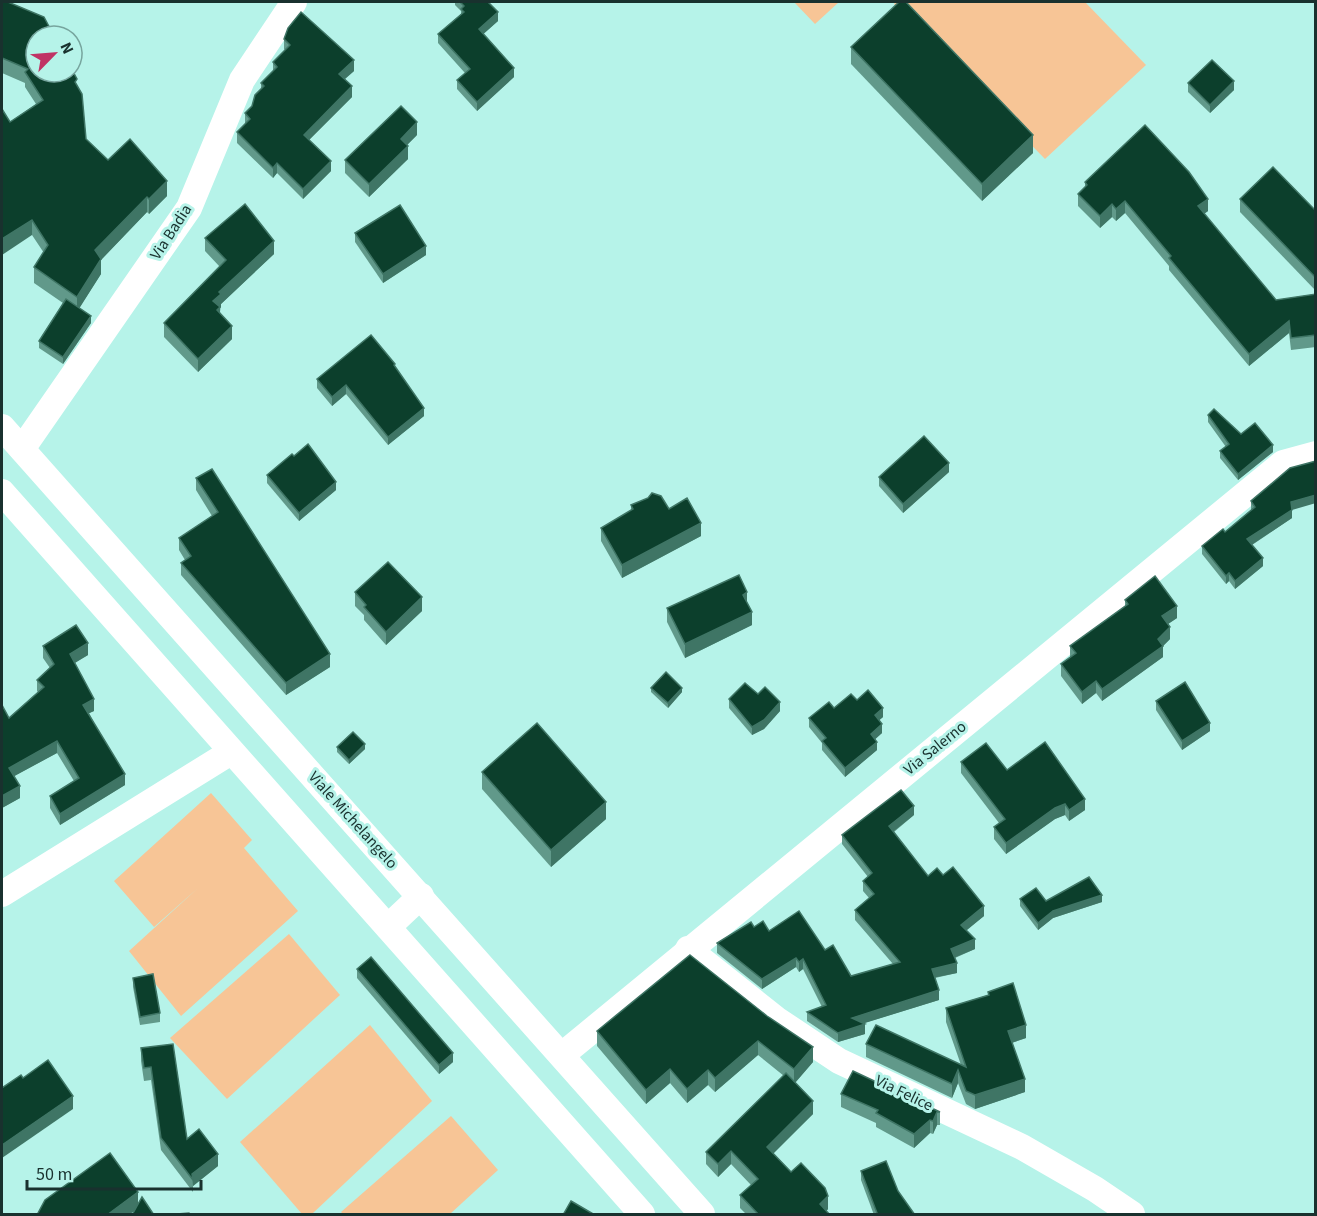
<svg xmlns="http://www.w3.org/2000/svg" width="1317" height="1216" viewBox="0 0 1317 1216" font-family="'Source Sans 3',sans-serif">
<rect width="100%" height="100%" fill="#b6f3e9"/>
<g fill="#f7c596">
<polygon points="794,2 839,2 815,24"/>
<polygon points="896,2 1085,2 1146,65 1045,159 894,4"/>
<polygon points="211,793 252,840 244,848 298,911 181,1016 129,951 198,888 154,927 114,881"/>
<polygon points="289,934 340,995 227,1099 170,1038"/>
<polygon points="370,1025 432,1101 312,1214 302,1214 240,1142"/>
<polygon points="451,1116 498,1170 450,1214 343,1214 341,1212"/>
</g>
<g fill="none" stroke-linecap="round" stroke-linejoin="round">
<g stroke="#fff" stroke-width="26">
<polyline points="2,427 702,1214"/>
<polyline points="22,449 189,208 242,80 294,2"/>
<polyline points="2,492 642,1214"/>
<polyline points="2,894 231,752"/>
<polyline points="388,927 421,896"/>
<polyline points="688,949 776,1019 839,1061 1022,1147 1095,1189 1132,1214"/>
<polyline points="562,1055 1283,463 1316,454"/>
</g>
</g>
<g fill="#61998a">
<polygon points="2,2 77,85 86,139 108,160 167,196 149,214 147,212 101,260 101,274 79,308 91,323 63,364 39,348 39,341 63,303 34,283 34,267 44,253 32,235 10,122 36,104 25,87 25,83 2,73"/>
<polygon points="455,2 488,2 498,21 483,34 514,77 477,111 457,89 457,80 465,73 438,43 438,34 461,14 461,11 455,5"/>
<polygon points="284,39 354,71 345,79 352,97 309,140 331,171 303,199 277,173 273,178 237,143 237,132 245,124 245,113 252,106 261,89 261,83 273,71 273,62 285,50 284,49"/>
<polygon points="851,47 1033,153 982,201 851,64"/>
<polygon points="1188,83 1234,90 1210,113 1188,92"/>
<polygon points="417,135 407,145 408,159 369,197 345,173 345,160"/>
<polygon points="1085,182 1208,211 1204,214 1276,300 1316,294 1316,347 1291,350 1289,333 1249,366 1169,270 1169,266 1125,213 1116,221 1112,217 1100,228 1078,206 1078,194 1085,188"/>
<polygon points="1240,199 1316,211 1316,291 1240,212"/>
<polygon points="355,233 426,255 383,283 355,242"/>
<polygon points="205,238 274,254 221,304 220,312 232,339 198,372 164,337 164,323 220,267 205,251"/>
<polygon points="395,367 424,416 388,445 346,394 332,406 317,388 317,379"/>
<polygon points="1208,415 1241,434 1273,452 1238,480 1220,458 1220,451 1226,447 1208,422"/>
<polygon points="294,456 336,490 299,521 267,483 267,475"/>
<polygon points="949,472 903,513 879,486 879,477"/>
<polygon points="196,478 330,667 286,695 181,575 181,563 185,560 179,550 179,538 212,516 196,490"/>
<polygon points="1251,501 1292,510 1292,518 1252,545 1263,566 1235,589 1229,581 1226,584 1202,554 1202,546 1225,532 1251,510"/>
<polygon points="631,505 669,509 701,536 622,578 601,541 601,528 631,511"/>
<polygon points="355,592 422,611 386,645 364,620 364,615 355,606"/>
<polygon points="1125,600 1177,618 1168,624 1170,639 1163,646 1163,657 1102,701 1096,693 1082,704 1061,676 1061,664 1070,657 1070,646 1125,606"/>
<polygon points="747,603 752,625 685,658 667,622 667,608"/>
<polygon points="43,646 88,655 74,663 94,711 89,713 125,785 60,825 50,808 50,796 74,781 57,753 14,776 20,798 2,808 9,718 38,692 37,691 37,680 50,668 43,658"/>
<polygon points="651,688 682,692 668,708 651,692"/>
<polygon points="758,694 780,711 764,729 752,735 729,708 729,699"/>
<polygon points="857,700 883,717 879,720 882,733 875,739 877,750 845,777 822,750 822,743 809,727 809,718"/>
<polygon points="1156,701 1210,731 1182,750 1156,710"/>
<polygon points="337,747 365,749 349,764 337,752"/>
<polygon points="961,762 1007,770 1085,810 1069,821 1065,815 1055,819 1006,854 994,839 994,827 999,823 961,773"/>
<polygon points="482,772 606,819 551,867 482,789"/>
<polygon points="914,815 894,832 928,876 943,875 984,916 966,930 975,949 955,958 957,973 935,978 939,1000 864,1023 865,1034 838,1042 807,1021 807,1012 822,1007 803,969 799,972 796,967 762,989 717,953 717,943 754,927 769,931 825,950 851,976 893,964 855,920 855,910 869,898 863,891 863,881 868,877 842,844 842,835"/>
<polygon points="1020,899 1046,901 1102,902 1053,918 1038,930 1020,906"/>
<polygon points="690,955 813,1062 795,1083 813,1114 773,1153 828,1209 826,1211 830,1215 747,1215 740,1208 740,1195 751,1185 731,1164 718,1177 706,1164 706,1152 784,1076 758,1055 715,1092 708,1085 687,1103 670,1083 646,1104 597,1046 597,1031"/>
<polygon points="357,969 453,1062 439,1074 357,978"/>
<polygon points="133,978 160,1013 160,1022 140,1025 133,987"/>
<polygon points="988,992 1026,1038 1012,1043 1025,1092 975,1109 966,1104 958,1083 952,1098 866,1057 866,1044 961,1065 946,1022 946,1008 988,995"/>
<polygon points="141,1048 187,1139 218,1166 193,1186 193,1192 161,1150 151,1080 144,1081 141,1061"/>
<polygon points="841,1094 940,1112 940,1125 937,1125 933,1134 930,1133 914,1148 876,1127 876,1123 841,1107"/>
<polygon points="861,1171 898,1191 915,1215 874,1215 861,1180"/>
</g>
<g fill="#3f7565">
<polygon points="498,12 498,21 479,38 479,29"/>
<polygon points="354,60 354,71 339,84 339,74"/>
<polygon points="514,68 514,77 477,111 477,102"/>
<polygon points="1234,81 1234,90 1210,113 1210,105"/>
<polygon points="352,86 352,97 304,145 304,135"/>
<polygon points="417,122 417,135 401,151 401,139"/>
<polygon points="1033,135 1033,153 982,201 982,184"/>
<polygon points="408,146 408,159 369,197 369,184"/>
<polygon points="331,161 331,171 303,199 303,189"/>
<polygon points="277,163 277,173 273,178 273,168"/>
<polygon points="167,181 167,196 149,214 149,199"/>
<polygon points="147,197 147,212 101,260 101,274 77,312 77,297 95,250"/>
<polygon points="1208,199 1208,211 1198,218 1198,206"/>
<polygon points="1125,201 1125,213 1116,221 1116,209"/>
<polygon points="1112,204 1112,217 1100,228 1100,216"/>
<polygon points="32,220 32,235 2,255 2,239"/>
<polygon points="274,241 274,254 221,304 221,307 220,308 220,321 213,301 219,292"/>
<polygon points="426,246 426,255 383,283 383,274"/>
<polygon points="91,316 91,323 63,364 63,357"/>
<polygon points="1289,321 1289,333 1249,366 1249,354"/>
<polygon points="232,326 232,339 198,372 198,359"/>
<polygon points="346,385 346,394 332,406 332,397"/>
<polygon points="424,408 424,416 388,445 388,437"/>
<polygon points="1273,445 1273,452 1238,480 1238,474"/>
<polygon points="949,463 949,472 903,513 903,504"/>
<polygon points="336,482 336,490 299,521 299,513"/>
<polygon points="1316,495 1316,503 1292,510 1292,518 1247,548 1247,539 1291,502"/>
<polygon points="701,523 701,536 622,578 622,565"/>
<polygon points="1263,558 1263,566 1235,589 1235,581"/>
<polygon points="1229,573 1229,581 1226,584 1226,576"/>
<polygon points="747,592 747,606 743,595"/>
<polygon points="422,597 422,611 386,645 386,632"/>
<polygon points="1177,606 1177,618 1162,628 1162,616"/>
<polygon points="752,612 752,625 685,658 685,644"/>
<polygon points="1170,627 1170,639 1163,646 1163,657 1102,701 1102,689 1158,639"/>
<polygon points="88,643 88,655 70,666 70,654"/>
<polygon points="330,654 330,667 286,695 286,683"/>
<polygon points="1096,681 1096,693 1082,704 1082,692"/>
<polygon points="682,688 682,692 668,708 668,703"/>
<polygon points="94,699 94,711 83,716 83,705"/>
<polygon points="780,702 780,711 764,729 752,735 752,727"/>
<polygon points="883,708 883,717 875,724 875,715"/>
<polygon points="1210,723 1210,731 1182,750 1182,741"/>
<polygon points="882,724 882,733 871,743 871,734"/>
<polygon points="57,741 57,753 9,779 9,768"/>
<polygon points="877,742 877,750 845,777 845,768"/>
<polygon points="365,744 365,749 349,764 349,760"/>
<polygon points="125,774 125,785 60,825 60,814"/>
<polygon points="20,786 20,798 2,808 2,796"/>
<polygon points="1085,799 1085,810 1069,821 1069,810"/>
<polygon points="606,802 606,819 551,867 551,850"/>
<polygon points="1065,804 1065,815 1055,819 1006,854 1006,843 1055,808"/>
<polygon points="914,806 914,815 889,835 889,826"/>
<polygon points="1102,895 1102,902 1053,918 1038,930 1038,923 1053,911"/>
<polygon points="984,906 984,916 961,935 961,925"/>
<polygon points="975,939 975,949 951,959 951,949"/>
<polygon points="796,958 796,967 762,989 762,979"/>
<polygon points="803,959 803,969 799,972 799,962"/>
<polygon points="957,963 957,973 932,978 932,969"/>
<polygon points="939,990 939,1000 852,1027 852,1018"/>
<polygon points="865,1024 865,1034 838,1042 838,1033"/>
<polygon points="1026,1025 1026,1038 1008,1044 1008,1031"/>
<polygon points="758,1041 758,1055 715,1092 715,1078"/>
<polygon points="813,1047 813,1062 794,1084 794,1069"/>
<polygon points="453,1053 453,1062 439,1074 439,1065"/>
<polygon points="670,1069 670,1083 646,1104 646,1090"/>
<polygon points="708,1070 708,1085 687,1103 687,1089"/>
<polygon points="958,1070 958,1083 952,1098 952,1084"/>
<polygon points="1025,1079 1025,1092 975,1109 975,1095"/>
<polygon points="73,1096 73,1109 2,1158 2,1145"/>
<polygon points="813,1101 813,1114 767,1160 767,1147"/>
<polygon points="937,1112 937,1125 933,1134 933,1121"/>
<polygon points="930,1120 930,1133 914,1148 914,1134"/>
<polygon points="731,1151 731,1164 718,1177 718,1164"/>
<polygon points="218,1154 218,1166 193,1186 192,1174"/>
<polygon points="138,1192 138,1208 129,1215 107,1215"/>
<polygon points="828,1196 828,1209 823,1215 820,1204"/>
</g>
<g fill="#0c3f2c" stroke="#3f7565" stroke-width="1.5">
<polygon points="2,2 8,2 44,17 54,36 36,36 36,72 72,72 72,70 77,79 75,82 82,94 86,139 108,160 130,139 167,181 149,199 147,197 95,250 101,259 77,297 34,267 48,245 32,220 2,239 2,109 10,122 43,100 25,72 28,69 2,58"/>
<polygon points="460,2 488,2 498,12 479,29 514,68 477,102 457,80 470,69 438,34 464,12 461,9 464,6"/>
<polygon points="899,2 906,2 1033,135 982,184 851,47"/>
<polygon points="301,12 354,60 339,74 352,86 304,135 331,161 303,189 277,163 273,168 237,132 250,119 245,113 252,106 255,95 264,86 261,83 277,67 273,62 290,45 284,39 288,28"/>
<polygon points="1212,60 1234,81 1210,105 1188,83"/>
<polygon points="401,106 417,122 401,139 408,146 369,184 345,160"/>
<polygon points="1145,125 1189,172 1208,199 1198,206 1276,300 1316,294 1316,335 1291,338 1289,321 1249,354 1169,258 1171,256 1125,201 1116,209 1112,204 1100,216 1078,194 1087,185 1085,182"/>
<polygon points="1273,167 1316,211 1316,278 1240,199"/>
<polygon points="245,204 274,241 219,292 221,294 213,301 220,307 217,310 232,326 198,359 164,323 226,260 205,238"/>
<polygon points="400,205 426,246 383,274 355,233"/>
<polygon points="66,299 91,316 63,357 39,341"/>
<polygon points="371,335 395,364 394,365 424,408 388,437 346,385 332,397 317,379"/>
<polygon points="1214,409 1241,434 1255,423 1273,445 1238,474 1220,451 1229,444 1208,415"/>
<polygon points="924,436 949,463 903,504 879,477"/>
<polygon points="308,444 336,482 299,513 267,475 292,454 294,456"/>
<polygon points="1316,461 1316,495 1291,502 1292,510 1247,539 1263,558 1235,581 1229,573 1226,576 1202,546 1223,529 1225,532 1255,507 1251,501 1290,468"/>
<polygon points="212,469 330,654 286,683 181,563 191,556 179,538 218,512 196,478"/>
<polygon points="652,493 661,496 669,509 687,498 701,523 622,565 601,528 633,509 631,505 648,498"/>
<polygon points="388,562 422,597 386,632 364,607 366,605 355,592"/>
<polygon points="739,575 747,592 743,595 752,612 685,644 667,608"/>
<polygon points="1155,576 1177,606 1162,616 1170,627 1158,639 1163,646 1102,689 1096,681 1082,692 1061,664 1076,653 1070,646 1128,604 1125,600"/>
<polygon points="76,625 88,643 70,654 94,699 83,705 125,774 60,814 50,796 79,778 57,741 9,768 20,786 2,796 2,705 9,718 44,687 37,680 54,664 43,646"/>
<polygon points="666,672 682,688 668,703 651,688"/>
<polygon points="1185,682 1210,723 1182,741 1156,701"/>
<polygon points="745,683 758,694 765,687 780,702 764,720 752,727 729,699"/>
<polygon points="868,690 883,708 875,715 882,724 871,734 877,742 845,768 822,741 826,738 809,718 829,702 834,708 851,694 857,700"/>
<polygon points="537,723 606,802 551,850 482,772"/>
<polygon points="353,732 365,744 349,760 337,747"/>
<polygon points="1045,742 1085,799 1069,810 1065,804 1055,808 1006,843 994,827 1005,819 961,762 986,743 1007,770"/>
<polygon points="901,790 914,806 889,826 928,876 937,868 943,875 953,867 984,906 961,925 975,939 951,949 957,963 932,969 939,990 852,1018 865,1024 838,1033 807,1012 826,1005 803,959 799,962 796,958 762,979 717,943 751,922 754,927 763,921 769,931 799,911 825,950 833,945 851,976 900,962 855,910 874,894 863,881 872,873 842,835"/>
<polygon points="1089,877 1102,895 1053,911 1038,923 1020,899 1036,888 1046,901"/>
<polygon points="690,955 767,1016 813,1047 794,1069 758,1041 715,1078 708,1070 687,1089 670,1069 646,1090 597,1031"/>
<polygon points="371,957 453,1053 439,1065 357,969"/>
<polygon points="153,974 160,1013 140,1017 133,978"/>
<polygon points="1013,983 1026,1025 1008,1031 1025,1079 975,1095 966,1091 958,1070 952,1084 866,1044 876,1025 966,1067 946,1008 989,995 988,992"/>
<polygon points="173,1044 187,1139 199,1129 218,1154 192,1174 193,1180 161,1138 151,1067 144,1068 141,1048"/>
<polygon points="48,1060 73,1096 2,1145 2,1088 21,1075 23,1078"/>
<polygon points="853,1071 940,1112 937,1112 933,1121 930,1120 914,1134 876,1113 878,1110 841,1094"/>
<polygon points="786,1073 813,1101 767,1147 791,1172 801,1163 825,1188 828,1196 820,1204 830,1215 759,1215 740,1195 758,1179 731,1151 718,1164 706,1152"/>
<polygon points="110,1153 138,1192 107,1215 37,1215 45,1200"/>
<polygon points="886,1161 898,1191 915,1215 875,1215 877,1213 861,1171"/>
<polygon points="142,1197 154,1215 132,1215"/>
<polygon points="571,1201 595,1215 563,1215"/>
<polygon points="189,1213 190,1215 164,1215"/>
</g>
<g text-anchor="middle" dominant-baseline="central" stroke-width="6" stroke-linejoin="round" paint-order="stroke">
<g font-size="16" fill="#19312e" stroke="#b6f3e9">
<text transform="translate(171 232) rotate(-57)">Via Badia</text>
<text transform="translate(935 748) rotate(-39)">Via Salerno</text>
<text transform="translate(353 820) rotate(48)">Viale Michelangelo</text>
<text transform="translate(904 1093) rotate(26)">Via Felice</text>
</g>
</g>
<rect width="1317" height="1216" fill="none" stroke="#19312e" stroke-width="6"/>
<g transform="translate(54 54) rotate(65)"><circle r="28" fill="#b6f3e9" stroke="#77a59e" stroke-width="1.5"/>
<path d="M0-4.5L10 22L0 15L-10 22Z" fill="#c03365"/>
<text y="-9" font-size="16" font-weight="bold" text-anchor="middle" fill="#19312e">N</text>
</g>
<path d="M27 1180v9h174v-9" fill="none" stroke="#19312e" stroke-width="3"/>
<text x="36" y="1180" font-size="18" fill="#19312e" stroke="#b6f3e9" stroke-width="4.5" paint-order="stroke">50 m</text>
</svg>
